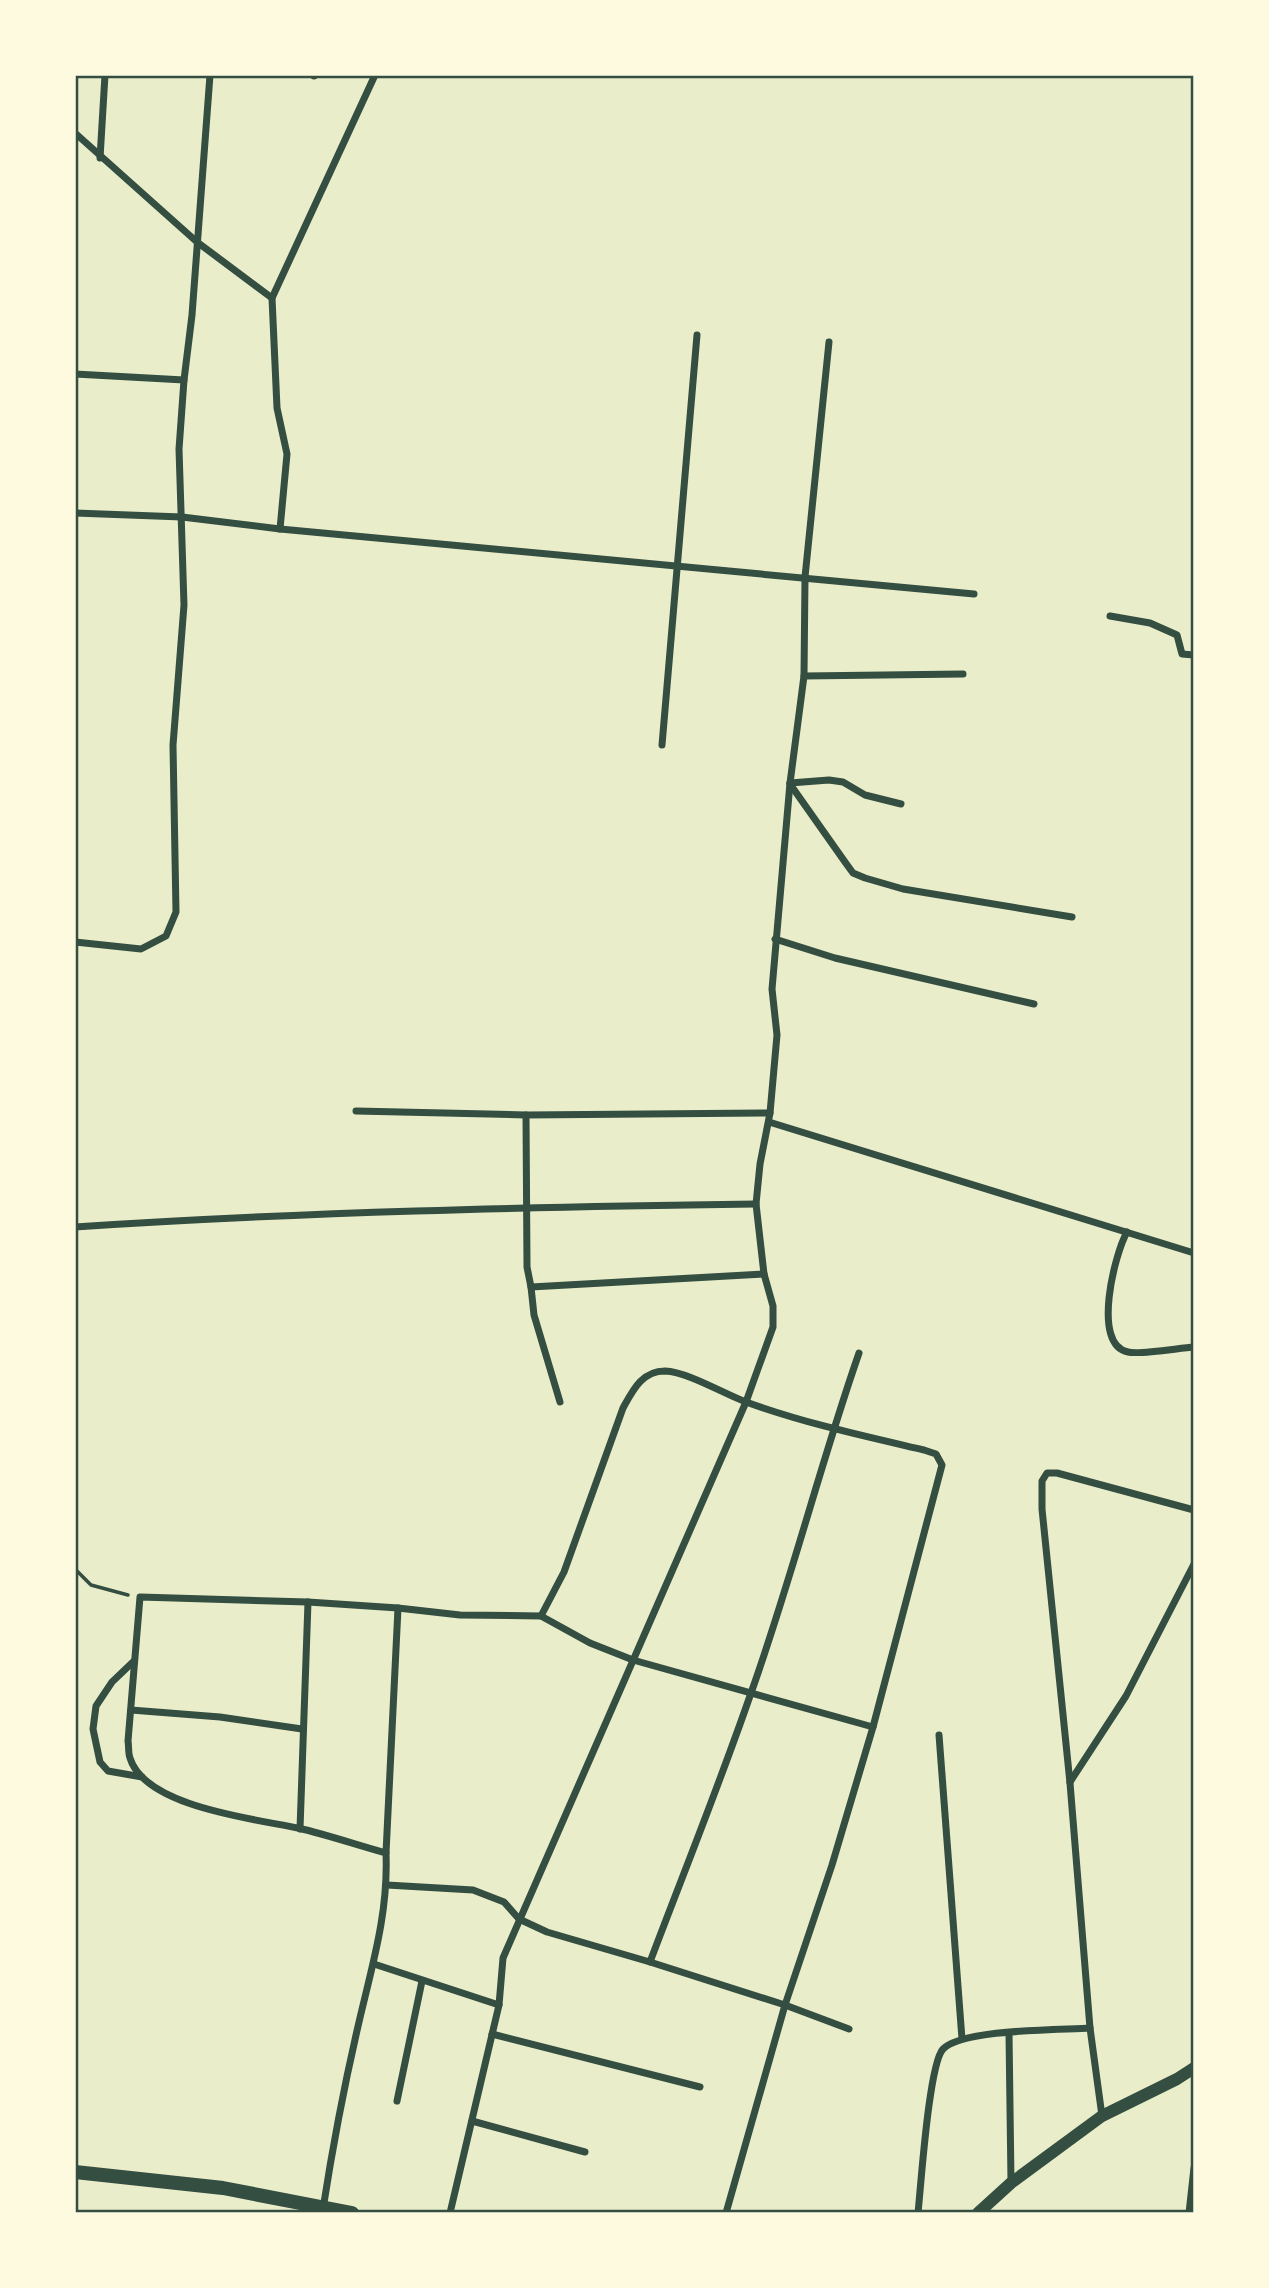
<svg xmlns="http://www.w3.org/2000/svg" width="1269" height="2288" viewBox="0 0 1269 2288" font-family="Manrope,sans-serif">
<rect width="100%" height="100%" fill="#e9edc9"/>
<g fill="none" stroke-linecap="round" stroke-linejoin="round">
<polyline stroke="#344e41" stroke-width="3.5" points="75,1569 91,1585 128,1595"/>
<g stroke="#344e41" stroke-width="7">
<polyline points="314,76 314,75"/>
<polyline points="75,133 197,242 272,298 375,75"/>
<polyline points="100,158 105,75"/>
<polyline points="272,298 277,408 287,454 280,529"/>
<polyline points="75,374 184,380"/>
<polyline points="75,513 182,517 280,529 974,594"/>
<polyline points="1110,616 1150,623 1177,635 1182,654 1194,655"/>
<polyline points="804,676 963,674"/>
<polyline points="662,745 697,335"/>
<polyline points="790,783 829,780 843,782 865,795 901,804"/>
<polyline points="790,784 845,862 853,873 865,878 903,889 1072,917"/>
<polyline points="775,939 835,958 1034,1004"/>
<polyline points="75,942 141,949 166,936 176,912 173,745 184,605 179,449 184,380 192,315 210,75"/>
<polyline points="356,1111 526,1115"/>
<polyline points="769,1122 1194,1253"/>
<path d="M75,1227c227,-15 454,-20 681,-23"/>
<path d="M1127,1232c-12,21 -36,113 1,120 12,3 51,-4 66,-5"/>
<polyline points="764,1274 531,1287 527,1267 526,1115 770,1113"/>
<polyline points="531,1287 534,1315 560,1402"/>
<path d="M541,1616l23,-44 59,-164c10,-18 19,-37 42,-37 23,1 59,23 81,31 58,21 118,34 178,48l12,4 6,11 -69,262 -41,138 -47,140 -59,208"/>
<polyline points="134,1661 112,1682 96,1706 93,1729 100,1762 108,1771 142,1777"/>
<polyline points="131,1710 220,1717 302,1729"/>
<polyline points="939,1735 962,2039"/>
<polyline points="1070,1782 1126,1696 1194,1564"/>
<polyline points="300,1829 308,1602"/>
<path d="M386,1853c-29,-8 -58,-18 -88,-25 -43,-9 -153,-21 -168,-70 -2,-5 -1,-12 -2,-17l12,-144 168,5 90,6 62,7 81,1 49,27 43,17 240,67"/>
<polyline points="387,1885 473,1890 504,1902 519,1919 547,1932 650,1962 785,2005 849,2029"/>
<path d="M650,1962c34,-90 70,-179 101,-269 40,-112 69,-228 108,-340"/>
<polyline points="374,1964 499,2005"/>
<polyline points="1009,2033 1011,2182"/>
<polyline points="492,2034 700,2087"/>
<polyline points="397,2101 422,1981"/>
<polyline points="1102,2116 1090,2028 1070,1783 1042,1509 1042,1481 1047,1473 1057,1473 1194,1510"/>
<polyline points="472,2121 585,2152"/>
<path d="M323,2209c11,-71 25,-143 42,-212 12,-49 23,-93 21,-144l12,-245"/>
<polyline points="450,2213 499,2005 503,1958 746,1402 773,1327 773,1306 764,1274 756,1204 760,1164 770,1113 777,1035 772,989 790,783 804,676 805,577 829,342"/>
<path d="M918,2213c3,-28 11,-149 25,-164 20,-20 116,-19 147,-21"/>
<polyline points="1189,2213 1194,2168"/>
</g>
<polyline stroke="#344e41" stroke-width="12" points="978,2213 1011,2183 1102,2116 1177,2079 1194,2068"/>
<polyline stroke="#344e41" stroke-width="14" points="75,2172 223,2188 352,2213"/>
</g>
<rect width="1269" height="2288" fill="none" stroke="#fefae0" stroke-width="154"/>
<rect x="77" y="77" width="1115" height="2134" fill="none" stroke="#344e41" stroke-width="2.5"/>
</svg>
